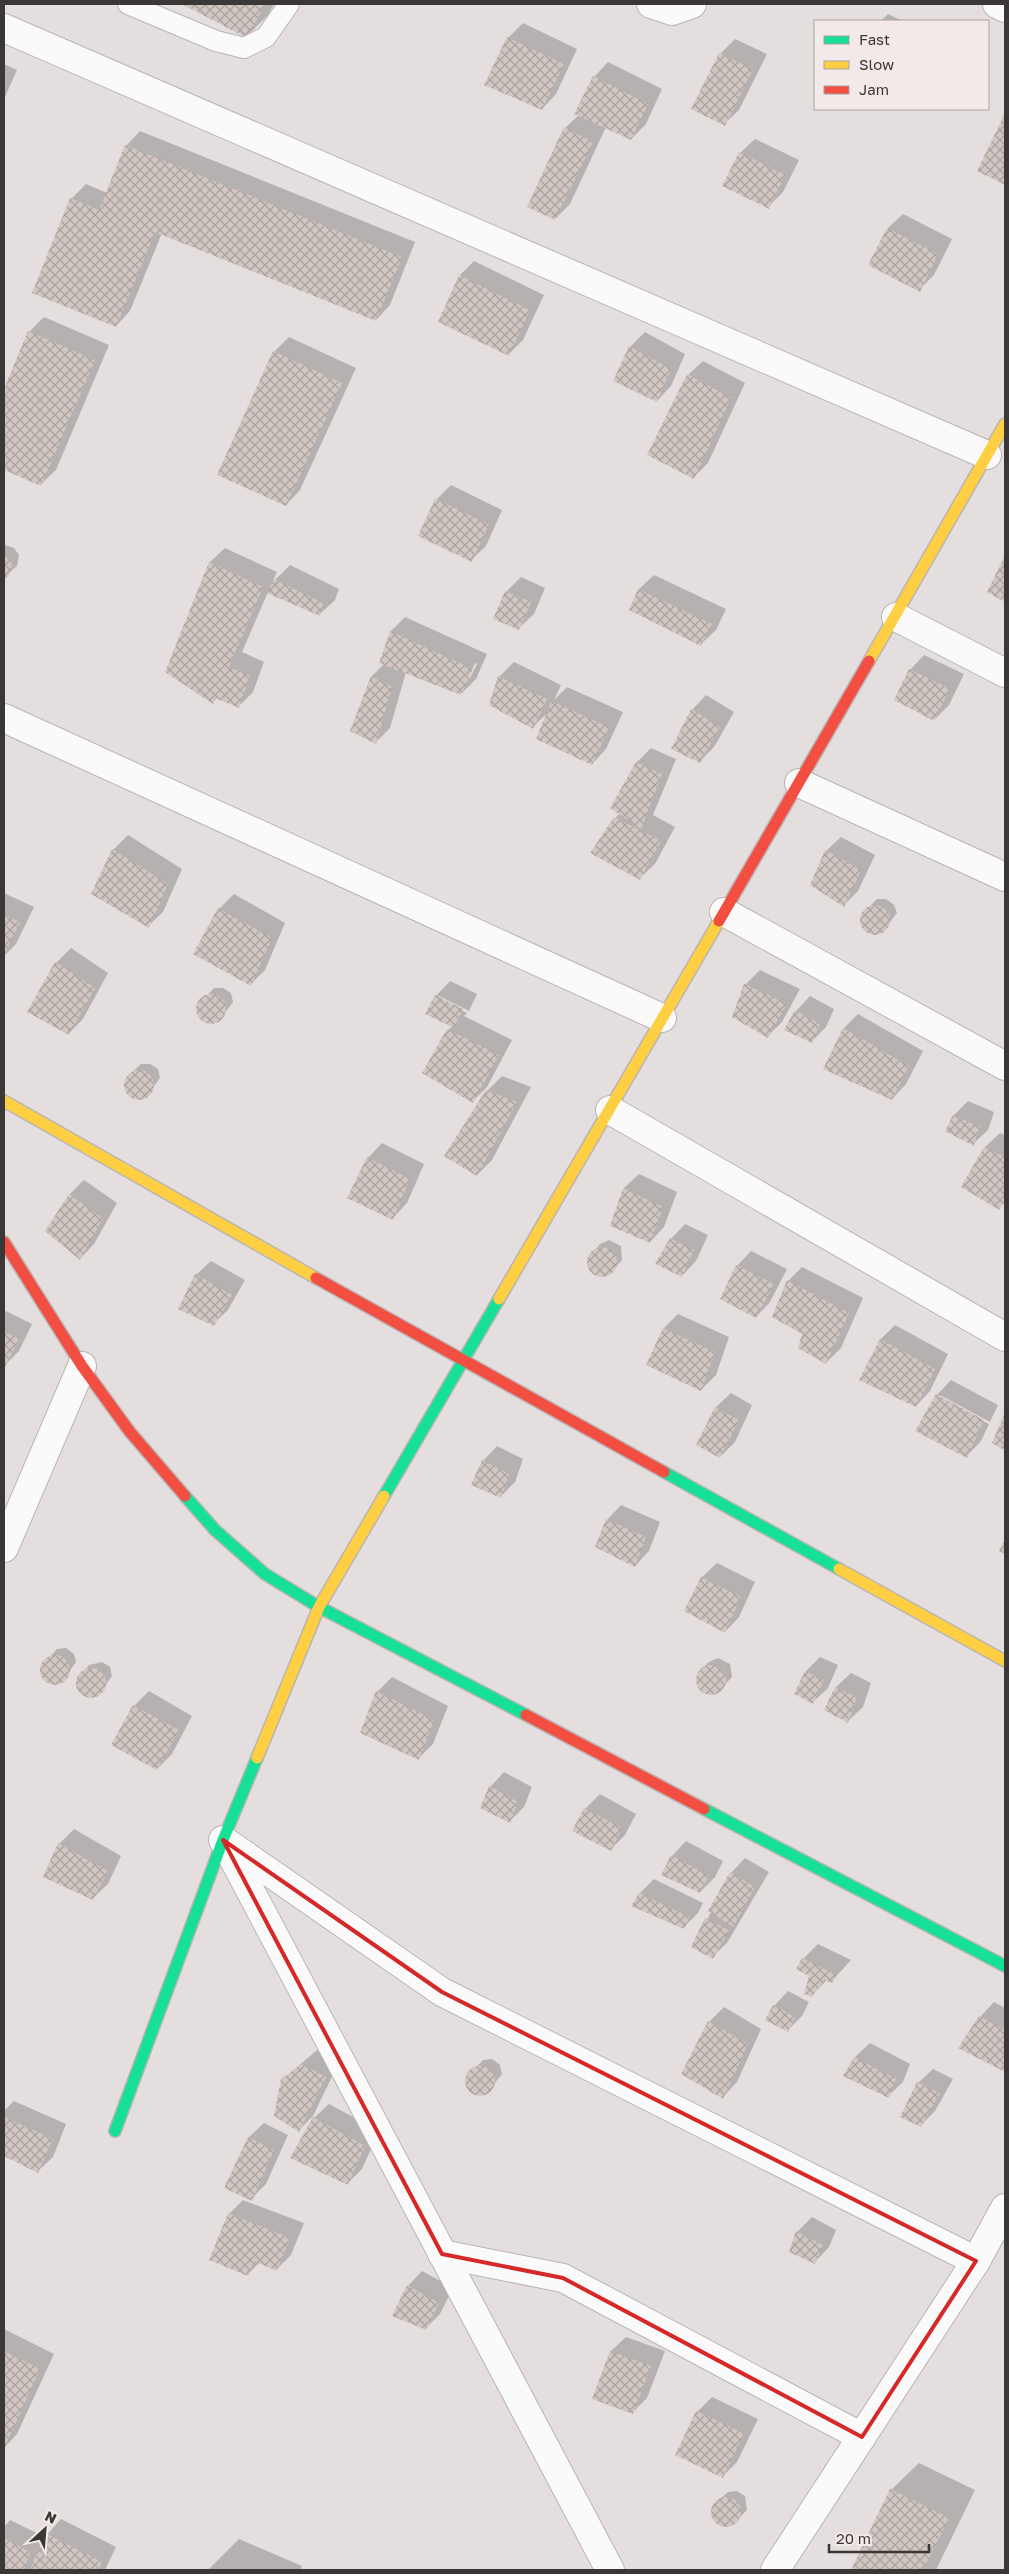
<svg xmlns="http://www.w3.org/2000/svg" width="1009" height="2574" viewBox="0 0 1009 2574" font-family="'Golos Text',sans-serif">
<defs>
<pattern id="building-cross-hatch" width="8" height="8" patternUnits="userSpaceOnUse" patternTransform="scale(1.25)"><rect width="8" height="8" fill="#d1c6c2"/><path d="M0 0l8 8M0 8l8-8" fill="none" stroke="#aba29e"/></pattern>
</defs>
<rect width="100%" height="100%" fill="#e4dede"/>
<g fill="#0003" fill-rule="evenodd">
<polygon points="185,4 274,4 268,15 247,36"/>
<polygon points="888,14 902,21 881,21"/>
<polygon points="523,23 577,49 556,94 542,109 508,38"/>
<polygon points="735,39 767,54 739,110 724,124 693,109 720,54"/>
<polygon points="608,62 662,89 646,124 631,139 606,127 570,204 555,219 565,128 579,115 594,77"/>
<polygon points="4,64 17,70 4,99"/>
<polygon points="1005,116 1005,184 978,171"/>
<polygon points="140,131 415,242 390,305 376,320 162,233 130,311 116,326 71,199 86,184 107,193 126,146"/>
<polygon points="755,139 799,160 783,192 768,207 740,153"/>
<polygon points="903,214 952,239 934,275 919,290 869,264 888,228"/>
<polygon points="474,261 544,295 523,340 509,354 460,275"/>
<polygon points="44,317 109,345 56,470 41,484 4,469 4,392 29,332"/>
<polygon points="645,332 685,354 671,386 657,401 630,347"/>
<polygon points="289,337 356,368 300,490 286,505 274,352"/>
<polygon points="703,361 745,383 708,463 694,477 688,375"/>
<polygon points="451,485 502,510 486,546 471,560 436,500"/>
<polygon points="5,545 14,548 19,555 17,566 4,577"/>
<polygon points="225,548 277,572 272,583 290,565 339,589 335,600 320,614 268,592 242,652 264,662 253,692 239,706 217,698 213,702 167,672 210,562"/>
<polygon points="654,575 726,609 716,630 701,644 631,609 639,589"/>
<polygon points="521,577 545,588 534,614 519,628 506,592"/>
<path d="M405,617l82,37 -11,25 -15,15 -55,-22 -16,56 -15,15 -23,-13 20,-54 13,-13 6,-32zM475,663l2,1 -7,14h-2z"/>
<polygon points="924,655 964,674 949,705 934,720 910,670"/>
<polygon points="514,662 561,685 554,700 567,687 623,712 606,749 592,764 548,712 532,728 499,677"/>
<polygon points="706,695 734,712 714,747 700,761 692,710"/>
<polygon points="651,748 676,759 653,815 675,827 655,864 640,878 615,818 620,813 637,762"/>
<polygon points="128,835 182,869 163,912 148,926 113,850"/>
<polygon points="841,837 875,855 858,891 844,905 826,851"/>
<polygon points="4,893 34,907 16,944 4,956"/>
<polygon points="234,894 285,923 265,970 250,985 219,909"/>
<polygon points="877,899 886,899 894,905 897,913 882,932 869,933 862,927 862,914"/>
<polygon points="71,948 108,973 83,1019 69,1033 28,1011 56,963"/>
<polygon points="760,970 800,989 782,1022 767,1037 745,985"/>
<polygon points="450,981 477,994 469,1011 439,996 439,999 467,1013 464,1016 512,1040 487,1087 473,1101 448,1030 453,1026 436,996"/>
<polygon points="214,988 223,988 231,993 233,1002 219,1021 205,1022 199,1015 197,1007"/>
<polygon points="810,996 834,1009 826,1027 812,1041 796,1011"/>
<polygon points="858,1014 923,1051 906,1084 892,1099 824,1068 844,1028"/>
<polygon points="141,1064 150,1064 158,1069 160,1078 146,1097 137,1099 126,1092 126,1078"/>
<polygon points="502,1076 531,1087 492,1160 477,1175 487,1091"/>
<polygon points="968,1101 994,1112 988,1130 973,1144 947,1131 954,1115"/>
<polygon points="1000,1133 1005,1135 1005,1202 999,1208 963,1187 985,1147"/>
<polygon points="382,1143 424,1164 407,1203 393,1218 368,1158"/>
<polygon points="639,1174 677,1192 664,1227 650,1242 612,1226 624,1188"/>
<polygon points="84,1180 117,1203 94,1244 80,1259 47,1231 70,1194"/>
<polygon points="685,1224 708,1235 696,1261 682,1276 671,1239"/>
<polygon points="609,1240 621,1246 622,1260 609,1275 600,1276 589,1269 588,1260 600,1244"/>
<polygon points="751,1251 787,1269 770,1302 756,1317 737,1266"/>
<polygon points="211,1261 245,1280 228,1310 213,1324 196,1275"/>
<polygon points="802,1267 863,1298 841,1348 826,1363 804,1333 788,1281"/>
<polygon points="6,1311 32,1324 19,1351 4,1366 4,1313"/>
<polygon points="678,1314 729,1337 716,1375 701,1390 647,1365 664,1328"/>
<polygon points="895,1325 948,1354 930,1391 916,1406 881,1339"/>
<path d="M951,1380l47,25 -17,36 -14,15 -30,-61zM940,1395l50,27 -1,2 -49,-26z"/>
<polygon points="731,1393 752,1405 735,1442 720,1457 697,1445 716,1407"/>
<polygon points="497,1446 523,1459 515,1482 500,1497 483,1461"/>
<polygon points="621,1505 660,1522 649,1551 635,1566 607,1520"/>
<polygon points="717,1563 755,1582 739,1617 725,1632 686,1610 702,1577"/>
<polygon points="66,1648 74,1654 76,1662 62,1682 53,1684 42,1676 41,1667 57,1649"/>
<polygon points="820,1657 838,1665 828,1688 813,1702 806,1671"/>
<polygon points="718,1658 730,1664 732,1677 718,1692 709,1694 701,1690 697,1682 701,1669 709,1662"/>
<polygon points="102,1662 110,1667 112,1676 98,1696 85,1696 78,1690 77,1681 89,1665"/>
<polygon points="851,1673 871,1683 863,1707 848,1721 836,1687"/>
<polygon points="392,1677 448,1706 433,1744 419,1758 377,1692"/>
<polygon points="149,1691 192,1716 172,1754 157,1769 134,1706"/>
<polygon points="504,1772 532,1787 524,1807 510,1821 490,1787"/>
<polygon points="600,1794 636,1814 625,1835 610,1850 585,1809"/>
<polygon points="74,1829 121,1856 108,1884 93,1898 59,1844"/>
<polygon points="686,1841 723,1861 715,1877 700,1892 672,1856"/>
<polygon points="745,1858 769,1872 727,1943 712,1957 693,1947 731,1873"/>
<polygon points="654,1879 703,1903 698,1913 683,1928 640,1893"/>
<polygon points="818,1944 851,1960 832,1981 827,1980 812,1995 811,1976 803,1959"/>
<polygon points="788,1991 809,2002 802,2016 788,2030 774,2006"/>
<polygon points="994,2002 1005,2008 1005,2071 960,2048 980,2017"/>
<polygon points="724,2007 761,2029 737,2082 723,2097 709,2022"/>
<polygon points="870,2043 910,2064 903,2082 888,2096 845,2076 855,2057"/>
<polygon points="317,2050 339,2062 313,2116 299,2130 282,2080"/>
<polygon points="492,2059 500,2065 502,2074 487,2093 479,2095 468,2087 466,2078 483,2060"/>
<polygon points="933,2069 953,2079 935,2111 921,2125 918,2083"/>
<polygon points="14,2101 66,2124 53,2157 38,2171 4,2154 4,2111"/>
<polygon points="329,2104 379,2131 362,2169 348,2183 314,2118"/>
<polygon points="264,2123 288,2135 266,2184 251,2199 225,2187 249,2137"/>
<polygon points="243,2200 304,2223 291,2255 277,2269 260,2262 248,2274 229,2214"/>
<polygon points="812,2217 836,2230 829,2247 815,2262 797,2232"/>
<polygon points="422,2271 453,2288 440,2314 426,2328 408,2286"/>
<polygon points="4,2329 54,2354 17,2434 4,2448"/>
<polygon points="626,2337 665,2351 647,2398 632,2413 594,2398 611,2351"/>
<polygon points="712,2397 758,2419 737,2462 722,2477 677,2455 698,2411"/>
<polygon points="919,2463 975,2490 936,2570 852,2570 891,2490"/>
<polygon points="737,2491 745,2496 747,2510 733,2524 719,2525 713,2519 713,2505 728,2492"/>
<polygon points="61,2519 116,2547 105,2570 4,2570 4,2527 10,2520 45,2537"/>
<polygon points="239,2539 302,2566 300,2570 208,2570"/>
</g>
<g fill="url(#building-cross-hatch)">
<polygon points="182,4 265,4 247,38"/>
<polygon points="507,37 564,64 542,110 484,85"/>
<polygon points="719,53 753,69 725,126 691,109"/>
<polygon points="593,76 648,104 631,140 574,114"/>
<polygon points="1005,113 1005,185 977,171"/>
<polygon points="564,127 593,142 555,220 527,207"/>
<polygon points="125,145 402,257 376,321 155,232 116,327 32,293 70,198 99,210"/>
<polygon points="739,152 785,175 769,209 722,186"/>
<polygon points="887,228 938,254 920,292 868,265"/>
<polygon points="459,275 530,310 509,356 438,322"/>
<polygon points="28,331 95,360 41,486 4,470 4,389"/>
<polygon points="629,346 671,369 657,402 613,381"/>
<polygon points="273,351 342,383 286,506 217,475"/>
<polygon points="687,374 731,398 694,479 647,455"/>
<polygon points="435,499 489,524 472,562 418,536"/>
<polygon points="4,553 12,563 10,574 4,580"/>
<polygon points="1005,555 1005,602 987,592"/>
<polygon points="209,562 263,587 229,667 250,676 239,708 215,698 213,704 165,672"/>
<polygon points="274,579 325,604 320,616 267,593"/>
<polygon points="638,589 712,624 701,646 629,610"/>
<polygon points="505,591 531,602 519,630 493,619"/>
<polygon points="390,631 473,669 461,695 379,663"/>
<polygon points="909,669 950,689 934,721 894,700"/>
<polygon points="371,676 392,687 376,744 350,731"/>
<polygon points="498,676 547,699 533,729 489,705"/>
<polygon points="551,701 609,727 592,765 536,739"/>
<polygon points="691,709 720,727 700,763 671,749"/>
<polygon points="636,762 662,774 641,829 610,808"/>
<polygon points="614,817 661,841 640,880 590,853"/>
<polygon points="112,849 168,884 149,928 91,894"/>
<polygon points="825,850 861,870 844,907 810,885"/>
<circle cx="875" cy="920" r="15"/>
<polygon points="218,908 272,938 251,986 193,954"/>
<polygon points="4,914 20,922 4,955"/>
<polygon points="55,962 95,988 69,1035 27,1012"/>
<polygon points="744,984 787,1004 768,1038 732,1017"/>
<circle cx="211" cy="1009" r="15"/>
<polygon points="435,995 463,1009 454,1028 425,1014"/>
<polygon points="795,1010 820,1024 812,1043 784,1030"/>
<polygon points="843,1028 909,1066 892,1100 823,1069"/>
<polygon points="447,1029 499,1055 473,1103 422,1073"/>
<circle cx="139" cy="1085" r="15"/>
<polygon points="486,1090 517,1102 477,1176 444,1156"/>
<polygon points="953,1115 980,1127 974,1146 945,1131"/>
<polygon points="984,1147 1005,1157 1005,1199 999,1210 961,1187"/>
<polygon points="367,1157 410,1179 393,1220 347,1198"/>
<polygon points="623,1188 663,1207 650,1243 610,1226"/>
<polygon points="69,1194 103,1218 80,1260 45,1231"/>
<polygon points="670,1238 694,1250 682,1277 655,1264"/>
<circle cx="602" cy="1262" r="15"/>
<polygon points="736,1265 774,1284 756,1318 720,1299"/>
<polygon points="195,1274 232,1295 214,1326 178,1309"/>
<polygon points="787,1280 849,1313 826,1364 798,1348 802,1334 772,1317"/>
<polygon points="663,1328 715,1352 701,1391 646,1365"/>
<polygon points="4,1331 19,1339 4,1369"/>
<polygon points="880,1339 935,1369 916,1407 859,1380"/>
<polygon points="936,1394 984,1420 967,1458 915,1431"/>
<polygon points="715,1407 739,1420 720,1458 696,1445"/>
<polygon points="1005,1412 1005,1451 992,1443"/>
<polygon points="482,1460 509,1474 501,1498 471,1485"/>
<polygon points="606,1519 646,1537 635,1567 595,1547"/>
<polygon points="1005,1539 1005,1554 999,1551"/>
<polygon points="701,1577 741,1597 725,1633 684,1611"/>
<circle cx="55" cy="1670" r="15"/>
<circle cx="711" cy="1680" r="15"/>
<circle cx="91" cy="1683" r="15"/>
<polygon points="805,1671 824,1680 813,1704 794,1694"/>
<polygon points="835,1687 857,1697 848,1723 824,1710"/>
<polygon points="376,1691 434,1720 419,1760 360,1733"/>
<polygon points="133,1705 179,1730 157,1770 111,1745"/>
<polygon points="489,1786 518,1802 510,1823 480,1808"/>
<polygon points="584,1808 622,1828 611,1851 572,1831"/>
<polygon points="58,1843 108,1871 93,1900 43,1877"/>
<polygon points="671,1855 709,1876 700,1893 661,1875"/>
<polygon points="730,1872 755,1887 733,1927 708,1911"/>
<polygon points="639,1893 690,1917 684,1929 631,1906"/>
<polygon points="705,1918 729,1930 713,1959 691,1947"/>
<polygon points="802,1958 837,1975 832,1983 824,1980 812,1997 804,1994 809,1976 796,1969"/>
<polygon points="773,2005 795,2017 788,2032 765,2020"/>
<polygon points="979,2016 1005,2030 1005,2072 958,2048"/>
<polygon points="708,2021 748,2044 723,2099 681,2074"/>
<polygon points="854,2057 896,2079 889,2098 843,2076"/>
<polygon points="302,2064 326,2077 299,2132 274,2116 281,2079"/>
<circle cx="480" cy="2081" r="15"/>
<polygon points="917,2082 940,2093 921,2127 900,2117"/>
<polygon points="4,2117 53,2139 38,2173 4,2156"/>
<polygon points="313,2117 365,2146 348,2185 290,2158"/>
<polygon points="248,2137 274,2150 252,2201 224,2188"/>
<polygon points="228,2213 290,2238 277,2271 254,2261 248,2276 209,2260"/>
<polygon points="796,2231 823,2245 815,2264 789,2252"/>
<polygon points="407,2285 439,2303 426,2330 392,2316"/>
<polygon points="4,2351 40,2369 4,2449"/>
<polygon points="610,2351 651,2366 633,2414 592,2399"/>
<polygon points="696,2411 744,2433 723,2478 675,2455"/>
<polygon points="890,2489 949,2518 923,2570 851,2570"/>
<circle cx="726" cy="2512" r="15"/>
<polygon points="45,2533 102,2562 98,2570 30,2570"/>
<polygon points="4,2538 30,2552 24,2570 4,2570"/>
</g>
<g fill="none" stroke-linecap="round" stroke-linejoin="round">
<defs>
<polyline id="lane" points="128,4 216,41 244,48 266,37 289,4"/>
<g id="street">
<polyline points="651,4 672,11 692,4"/>
<polyline points="997,4 1005,8"/>
<polyline points="4,28 987,455"/>
<polyline points="896,617 1005,673"/>
<polyline points="4,718 662,1018"/>
<polyline points="799,783 1005,877"/>
<polyline points="724,912 1005,1066"/>
<polyline points="610,1110 1005,1337"/>
<polyline points="4,1548 82,1366"/>
<polyline points="223,1840 442,1992 976,2261"/>
<polyline points="225,1843 610,2570"/>
<polyline points="442,2254 563,2278 862,2437"/>
<polyline points="775,2570 976,2261 1005,2208"/>
</g>
<g id="fast">
<polyline points="664,1472 839,1569"/>
<polyline points="185,1496 215,1530 265,1574 319,1607 526,1715"/>
<polyline points="384,1496 499,1299"/>
<polyline points="704,1809 1005,1966"/>
<polyline points="115,2131 223,1840 257,1758"/>
</g>
<g id="slow">
<polyline points="869,661 1005,424"/>
<polyline points="4,1101 316,1278"/>
<polyline points="499,1299 719,921"/>
<polyline points="839,1569 1005,1661"/>
<polyline points="257,1758 319,1607 384,1496"/>
</g>
<g id="jam">
<polyline points="719,921 869,661"/>
<polyline points="4,1242 82,1366 130,1432 185,1496"/>
<polyline points="316,1278 664,1472"/>
<polyline points="526,1715 704,1809"/>
</g>
</defs>
<use href="#lane" stroke="#bab5b5" stroke-width="22"/>
<use href="#street" stroke="#bab5b5" stroke-width="30"/>
<use href="#fast" stroke="#bab5b5" stroke-width="14"/>
<use href="#slow" stroke="#bab5b5" stroke-width="14"/>
<use href="#jam" stroke="#bab5b5" stroke-width="14"/>
<use href="#lane" stroke="#fbfafa" stroke-width="20"/>
<use href="#street" stroke="#fbfafa" stroke-width="28"/>
<use href="#fast" stroke="#16e098" stroke-width="11"/>
<use href="#slow" stroke="#ffcf43" stroke-width="11"/>
<use href="#jam" stroke="#f24e42" stroke-width="11"/>
</g>
<path fill="none" stroke="#d62828" stroke-width="4" stroke-linejoin="round" d="M223,1840l219,152 534,269 -114,176 -299,-159 -121,-24z"/>
<rect width="1009" height="2574" fill="none" stroke="#3b3737" stroke-width="10"/>
<rect x="814" y="20" width="175" height="90" fill="#f4e9e9" stroke="#aaa2a2"/>
<rect x="824" y="36" width="25" height="8" fill="#16e098" stroke="#aaa2a2"/>
<text x="859" y="45" font-size="15" fill="#3b3737">Fast</text>
<rect x="824" y="61" width="25" height="8" fill="#ffcf43" stroke="#aaa2a2"/>
<text x="859" y="70" font-size="15" fill="#3b3737">Slow</text>
<rect x="824" y="86" width="25" height="8" fill="#f24e42" stroke="#aaa2a2"/>
<text x="859" y="95" font-size="15" fill="#3b3737">Jam</text>
<g transform="translate(45 2529) rotate(26)" stroke="#f4e9e9" stroke-width="4" paint-order="stroke">
<path d="M0-4L9 19L0 12L-9 19Z" fill="#3b3737"/>
<text y="-8" font-size="14" font-weight="bold" text-anchor="middle" fill="#3b3737">N</text>
</g>
<path d="M829 2544v8h100v-8" fill="none" stroke="#3b3737" stroke-width="2.5"/>
<text x="836" y="2544" font-size="15" fill="#3b3737" stroke="#f4e9e9" stroke-width="4" paint-order="stroke">20 m</text>
</svg>
